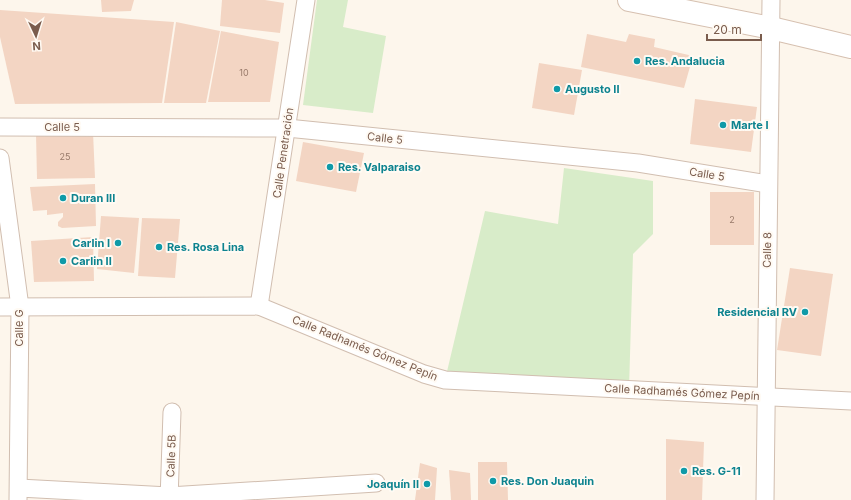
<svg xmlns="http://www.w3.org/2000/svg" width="851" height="500" viewBox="0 0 851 500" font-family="Inter,sans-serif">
<rect width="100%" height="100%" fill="#fdf6ec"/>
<g fill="#d8ecc9">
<polygon points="317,0 348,0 343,27 386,36 373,113 303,105"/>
<polygon points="564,168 653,181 653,234 633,254 629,389 445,380 485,211 558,224"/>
</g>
<g fill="#f3d5c3">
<polygon points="101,0 134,0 131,11 102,12"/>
<polygon points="222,0 265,0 284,3 280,33 220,26"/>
<polygon points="0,10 174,22 162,103 15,104 0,37"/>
<polygon points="176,22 220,31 206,103 164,103"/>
<polygon points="221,31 279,42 270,102 208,102"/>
<polygon points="587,34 626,42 629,34 655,39 654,47 693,56 684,88 581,67"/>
<polygon points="539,63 582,70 574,115 532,108"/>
<polygon points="695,99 757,107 751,152 690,144"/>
<polygon points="93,132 95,178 37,179 36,134"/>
<polygon points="303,142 364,153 356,192 296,181"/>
<polygon points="95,184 96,226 62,228 58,226 58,222 63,217 63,213 47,215 47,210 33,211 30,187"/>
<rect x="710" y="192" width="44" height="53"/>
<polygon points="101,216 139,218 134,273 97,269"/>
<polygon points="142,218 180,219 175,278 138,276"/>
<polygon points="93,237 94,281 34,282 31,241"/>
<polygon points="790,268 833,274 821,356 777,350"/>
<polygon points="666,439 704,442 702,500 666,500"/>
<polygon points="478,462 507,462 508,500 478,500"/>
<polygon points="420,463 437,468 435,500 415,500"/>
<polygon points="449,470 470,473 471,500 451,500"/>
</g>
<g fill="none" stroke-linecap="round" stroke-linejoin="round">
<defs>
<g id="minor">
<polyline points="0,127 287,128 638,163 768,184"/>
<polyline points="0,158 20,307 18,500"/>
<polyline points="259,306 306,0"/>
<polyline points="0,307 259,306 424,374 445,380 851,401"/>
<polyline points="19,488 169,496 376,483"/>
<polyline points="169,500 172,412"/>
<polyline points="765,500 771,0"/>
</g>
<polyline id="secondary" points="629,0 771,28 851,47"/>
</defs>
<use href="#minor" stroke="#d1beb0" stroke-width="19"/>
<use href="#secondary" stroke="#d6c0b0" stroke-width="24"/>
<use href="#minor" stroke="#fff" stroke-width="17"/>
<use href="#secondary" stroke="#fff" stroke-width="22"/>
</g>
<g fill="#0f9aa8" stroke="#fffaf3" stroke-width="1.5">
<circle cx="637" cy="61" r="4"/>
<circle cx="557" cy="89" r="4"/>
<circle cx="723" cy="125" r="4"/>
<circle cx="330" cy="167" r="4"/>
<circle cx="63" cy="198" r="4"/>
<circle cx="118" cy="243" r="4"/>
<circle cx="159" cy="247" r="4"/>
<circle cx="63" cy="261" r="4"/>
<circle cx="805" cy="312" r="4"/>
<circle cx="684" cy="471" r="4"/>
<circle cx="493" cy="481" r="4"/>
<circle cx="427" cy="484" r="4"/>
</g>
<g text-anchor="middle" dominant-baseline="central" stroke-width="4" stroke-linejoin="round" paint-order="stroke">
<g font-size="9" fill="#987a6a">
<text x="244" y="72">10</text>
<text x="65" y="156">25</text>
<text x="732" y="219">2</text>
</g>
<g font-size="11" font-weight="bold" fill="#0d838f" stroke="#fffaf3" text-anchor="start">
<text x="645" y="61">Res. Andalucia</text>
<text x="565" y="89">Augusto II</text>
<text x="731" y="125">Marte I</text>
<text x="338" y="167">Res. Valparaiso</text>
<text x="71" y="198">Duran III</text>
<text x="110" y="243" text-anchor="end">Carlin I</text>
<text x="167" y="247">Res. Rosa Lina</text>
<text x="71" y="261">Carlin II</text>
<text x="797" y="312" text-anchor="end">Residencial RV</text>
<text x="692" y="471">Res. G-11</text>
<text x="501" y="481">Res. Don Juaquin</text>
<text x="419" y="484" text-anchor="end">Joaquín II</text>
</g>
<g font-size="11" fill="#7a5c4d" stroke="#fffaf3">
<text x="62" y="127">Calle 5</text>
<text transform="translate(385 138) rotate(6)">Calle 5</text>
<text transform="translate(283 153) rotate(-82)">Calle Penetración</text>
<text transform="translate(707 174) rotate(9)">Calle 5</text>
<text transform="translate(767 250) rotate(-89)">Calle 8</text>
<text transform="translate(19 328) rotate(-90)">Calle G</text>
<text transform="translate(365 348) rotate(22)">Calle Radhamés Gómez Pepín</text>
<text transform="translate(682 392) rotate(3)">Calle Radhamés Gómez Pepín</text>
<text transform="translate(171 456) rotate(-88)">Calle 5B</text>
</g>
</g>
<g transform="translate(36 36) rotate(176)" stroke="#fffaf3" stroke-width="3" paint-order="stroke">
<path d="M0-3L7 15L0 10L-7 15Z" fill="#7a5c4d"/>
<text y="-6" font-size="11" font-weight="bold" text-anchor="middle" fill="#7a5c4d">N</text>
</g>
<path d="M707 34v6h54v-6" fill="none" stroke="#7a5c4d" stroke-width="2"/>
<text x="713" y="34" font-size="12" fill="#7a5c4d" stroke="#fffaf3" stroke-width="3" paint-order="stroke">20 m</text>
</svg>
